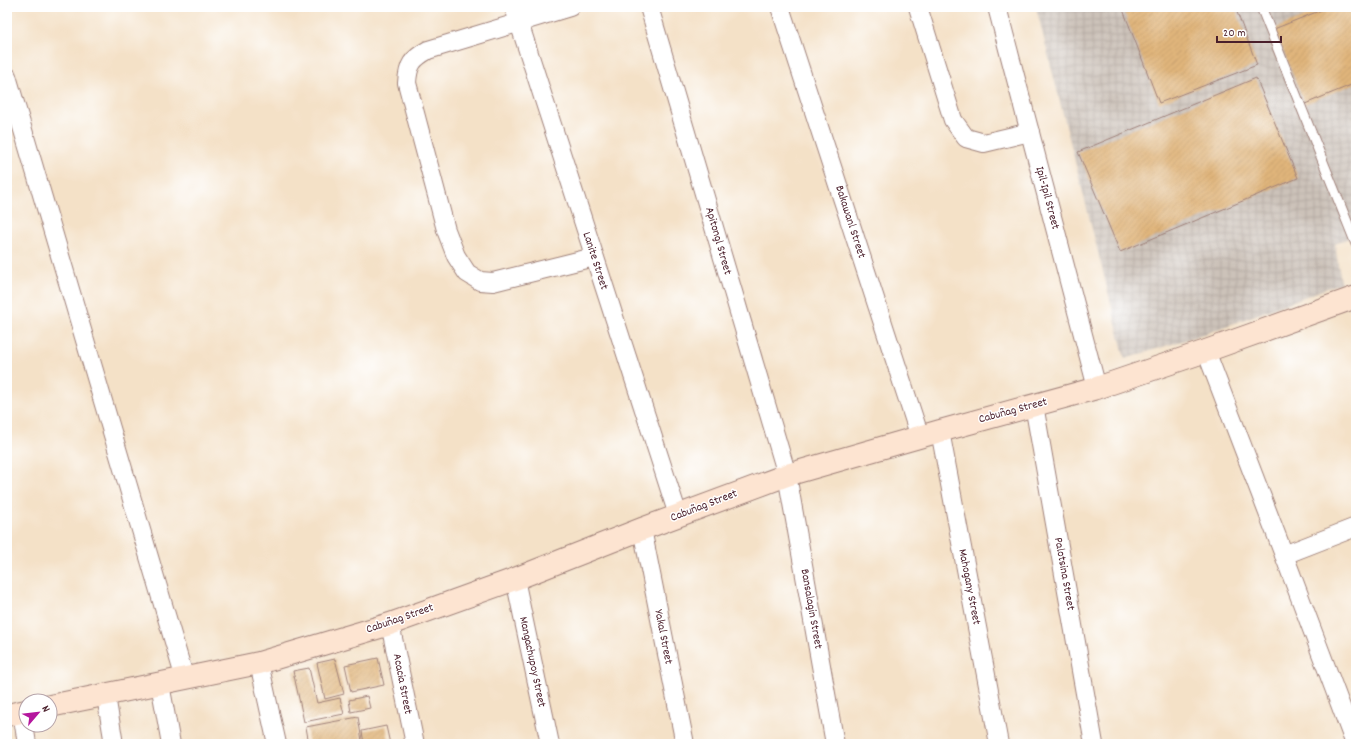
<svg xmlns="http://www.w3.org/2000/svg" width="1363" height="751" viewBox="0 0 1363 751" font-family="Dekko,sans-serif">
<defs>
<pattern id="industrial-grid" width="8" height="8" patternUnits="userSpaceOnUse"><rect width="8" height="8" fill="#ccc2b9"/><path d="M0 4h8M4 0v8" fill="none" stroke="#b1a69f"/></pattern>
<pattern id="building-hatch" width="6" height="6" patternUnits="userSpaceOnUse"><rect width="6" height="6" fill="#e0b57c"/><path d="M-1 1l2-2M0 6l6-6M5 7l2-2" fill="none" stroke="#c29b6b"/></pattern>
</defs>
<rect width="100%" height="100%" fill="#fff"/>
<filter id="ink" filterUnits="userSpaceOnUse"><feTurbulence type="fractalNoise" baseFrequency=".025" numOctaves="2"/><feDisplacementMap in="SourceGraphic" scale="8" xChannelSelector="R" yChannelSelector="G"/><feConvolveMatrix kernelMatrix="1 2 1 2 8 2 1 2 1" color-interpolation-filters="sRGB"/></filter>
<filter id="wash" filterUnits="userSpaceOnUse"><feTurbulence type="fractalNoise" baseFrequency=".012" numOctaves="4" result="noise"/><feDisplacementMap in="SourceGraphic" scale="16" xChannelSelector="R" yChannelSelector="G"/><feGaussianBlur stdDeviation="0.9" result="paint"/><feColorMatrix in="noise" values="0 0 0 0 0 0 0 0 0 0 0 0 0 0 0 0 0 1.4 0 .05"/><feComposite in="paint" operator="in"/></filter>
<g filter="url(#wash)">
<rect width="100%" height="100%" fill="#f4e1c7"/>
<polygon fill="url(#industrial-grid)" points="1036,7 1356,7 1356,235 1335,244 1341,283 1210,332 1125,359"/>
<g id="blocks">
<g fill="url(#building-hatch)">
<polygon points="1122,7 1235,7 1257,65 1159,103"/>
<polygon points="1329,7 1356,7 1356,83 1305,104 1274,29"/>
<polygon points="1256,78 1298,178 1120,252 1078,152"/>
<polygon points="378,658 384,685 351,692 345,665"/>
<polygon points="335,659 344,694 325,699 317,663"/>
<polygon points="309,668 317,703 340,698 344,714 304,722 293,671"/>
<polygon points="367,696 370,708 351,712 349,700"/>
<polygon points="358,717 362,741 348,744 309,744 306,727"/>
<polygon points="386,726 390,744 364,744 362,731"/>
</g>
</g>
</g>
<g filter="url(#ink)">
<use href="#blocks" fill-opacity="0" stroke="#9f8079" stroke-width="1"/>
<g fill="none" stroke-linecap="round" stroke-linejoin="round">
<defs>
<polyline id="lane" points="1261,7 1356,244"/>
<g id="street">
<polyline points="514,7 678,515"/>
<path d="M570,7l-142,43c-16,9 -20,15 -21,33l39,147 10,26 11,17 13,8 13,1 101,-25"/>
<polyline points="649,7 787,475 835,744"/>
<polyline points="780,7 920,437"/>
<polyline points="918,7 953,120 966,138 984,143 1030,132"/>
<polyline points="997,7 1097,388"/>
<polyline points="7,76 185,679"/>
<polyline points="1206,351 1284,555 1355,744"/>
<polyline points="1034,405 1094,744"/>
<polyline points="940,431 999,744"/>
<polyline points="642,529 685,744"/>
<polyline points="1284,555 1356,527"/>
<polyline points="515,579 550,744"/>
<polyline points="390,624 415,744"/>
<polyline points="259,663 277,744"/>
<polyline points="160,684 171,744"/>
<polyline points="106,696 114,744"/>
<polyline points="22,712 27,744"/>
</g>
<g id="secondary">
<polyline points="50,706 259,663 390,624 515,579 642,529 787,475 940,431 1097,388 1206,351 1356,297"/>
<polyline points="7,715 26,711"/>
</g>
</defs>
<use href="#lane" stroke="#9f8079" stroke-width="11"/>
<use href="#street" stroke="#9f8079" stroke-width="20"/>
<use href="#secondary" stroke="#9f8079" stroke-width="24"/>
<use href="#lane" stroke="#fff" stroke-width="9"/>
<use href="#street" stroke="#fff" stroke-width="18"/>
<use href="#secondary" stroke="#fde4d1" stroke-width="22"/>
</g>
</g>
<g text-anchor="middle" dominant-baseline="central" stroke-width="3" stroke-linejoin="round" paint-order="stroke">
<g font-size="12" fill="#4a1f2b" stroke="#fff">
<text transform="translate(1047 198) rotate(75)">Ipil-Ipil Street</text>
<text transform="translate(850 222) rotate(72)">Bakawanl Street</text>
<text transform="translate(718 241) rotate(74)">Apitongl Street</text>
<text transform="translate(595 261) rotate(72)">Lanite Street</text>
<text transform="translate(1013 411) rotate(-15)">Cabuñag Street</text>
<text transform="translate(704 506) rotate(-21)">Cabuñag Street</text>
<text transform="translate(1064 574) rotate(80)">Palotsina Street</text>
<text transform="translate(969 587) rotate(79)">Mahogany Street</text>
<text transform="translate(811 609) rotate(80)">Bansalagin Street</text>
<text transform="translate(400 619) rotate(-19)">Cabuñag Street</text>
<text transform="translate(663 637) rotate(79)">Yakal Street</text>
<text transform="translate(532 662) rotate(78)">Mangachupoy Street</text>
<text transform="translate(402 684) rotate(79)">Acacia Street</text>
</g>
</g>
<rect width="1363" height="751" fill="none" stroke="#fff" stroke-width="24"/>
<g transform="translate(38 713) rotate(62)"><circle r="19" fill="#ffffff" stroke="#b7a5aa"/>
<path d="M0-3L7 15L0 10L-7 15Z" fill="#b5179e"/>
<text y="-6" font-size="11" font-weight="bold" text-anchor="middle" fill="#4a1f2b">N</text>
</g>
<path d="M1217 36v6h64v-6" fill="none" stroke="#4a1f2b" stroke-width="2"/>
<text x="1223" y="36" font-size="12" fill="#4a1f2b" stroke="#ffffff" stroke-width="3" paint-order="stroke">20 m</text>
</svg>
